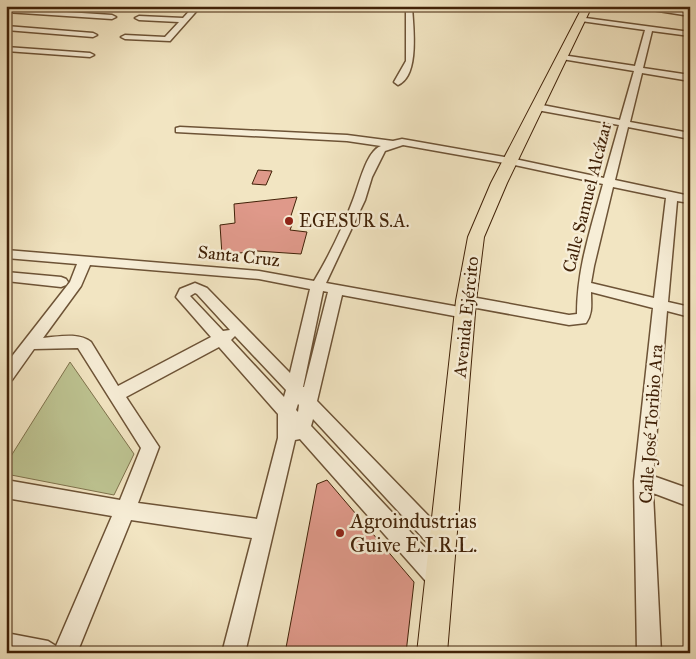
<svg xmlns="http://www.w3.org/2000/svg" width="696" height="659" viewBox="0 0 696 659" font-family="'IM FELL Great Primer',serif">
<rect width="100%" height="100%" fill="#f2e5c2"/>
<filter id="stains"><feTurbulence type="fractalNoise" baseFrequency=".004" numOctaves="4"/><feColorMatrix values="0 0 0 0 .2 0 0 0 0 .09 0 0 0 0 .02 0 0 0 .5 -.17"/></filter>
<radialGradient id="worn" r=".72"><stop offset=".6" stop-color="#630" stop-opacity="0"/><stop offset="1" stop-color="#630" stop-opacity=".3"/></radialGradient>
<polygon fill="#bdc391" stroke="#7f724c" points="70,362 134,454 114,495 6,474 6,464"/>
<g fill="#df998a" stroke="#412208">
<polygon points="258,170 272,171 266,185 252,184"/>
<polygon points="297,197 288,225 292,225 290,230 307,232 301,254 257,251 222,255 220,225 235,223 234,204"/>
<polygon points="327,480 414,582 406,653 285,653 317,484"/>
</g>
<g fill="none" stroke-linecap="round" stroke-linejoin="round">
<defs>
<g id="minor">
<polygon points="194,6 201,6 170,41 125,39 121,37 125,35 165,37 179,22 139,20 135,18 139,16 183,18"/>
<path d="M406,6h6c1,20 8,70 -14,79l-4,-3 12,-21z"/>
<polygon points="627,6 647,6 690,12 690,16"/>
<polygon points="6,8 112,15 116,17 112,19 6,12"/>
<path d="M578,17l112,15v4l-38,-5 -9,37 47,7v6l-48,-8 -12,49 60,11v6l-62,-12 -13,53 75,16v7l-13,-2 -9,101 22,5v10l-23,-6 -14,165 37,13v18l-37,-14 8,160h-24l-3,-172 19,-173 -62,-16c0,12 2,21 -5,31l-17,2 -103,-19 -5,-2 -2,-3 2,-3 5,-2 103,19 8,-1c0,-46 14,-86 26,-130l-93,-20 -107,-19 -18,6 -13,26 -7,23 -39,83 139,25 5,1 2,4 -2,4 -5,1 -123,-23 -25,106 132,136 3,7 -3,7 -7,3 -7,-3 -122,-132 -2,7 136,145 3,8 -3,8 -8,3 -8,-3 -131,-148 -5,1 -50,213h-23l30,-115 -121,-18 -54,133h-71v-20l42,8 8,5 56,-130 -106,-18v-18l114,20 21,-52 -63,-100 -44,1 -22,31 -6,2v-18l64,-82 7,-18 -71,-6v-8l253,21 55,10c15,-25 29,-54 39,-81 6,-14 13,-49 28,-54l-34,-5 -171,-9v-4l4,-1 167,8 46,6 9,-2 108,19 94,20 15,-53 -82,-15 -5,-3 5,-3 83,16 14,-49 -72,-12 -4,-2 4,-2 73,11 10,-36 -64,-9h-3zM613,187l53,11 -12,100 -63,-15 3,-17zM90,265l169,14 51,10 -20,84 -83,-85 -12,-5 -15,6 -4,8 35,40 -93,49 -27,-44c-13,-10 -33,-5 -48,-4l38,-52zM323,291l5,1 -24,95h-1zM195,293l2,1 33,36 -7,1 -33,-35zM235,336l51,54 -2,7 -53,-57zM219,347l59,67v24l-21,81 -119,-16 21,-56 -33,-50zM298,404l1,1 -1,7 -2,-2z"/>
<polygon points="6,26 93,33 97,35 93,37 6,30"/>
<polygon points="6,47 90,53 94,55 90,57 6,51"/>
<polygon points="6,272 61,277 66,279 68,282 66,285 61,287 6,281"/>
</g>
<polygon id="major" points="583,6 592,6 507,183 484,237 476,301 447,653 417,653 456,301 468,237 491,183"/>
</defs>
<use href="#minor" stroke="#6d5336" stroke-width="3"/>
<use href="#major" stroke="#412208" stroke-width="2"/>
<use href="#minor" fill="#f7eed7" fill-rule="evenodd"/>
<use href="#major" fill="#f2e5c2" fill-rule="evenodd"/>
</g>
<g fill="#8f2418" stroke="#f7eed7" stroke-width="2">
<circle cx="289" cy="221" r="5"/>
<circle cx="340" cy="533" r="5"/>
</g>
<g text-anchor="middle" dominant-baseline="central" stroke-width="5" stroke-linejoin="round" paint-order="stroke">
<g font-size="18" fill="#412208" stroke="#f7eed7">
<text transform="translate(587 197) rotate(-76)">Calle Samuel Alcázar</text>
<text transform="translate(239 256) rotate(6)">Santa Cruz</text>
<text transform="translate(466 317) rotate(-84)">Avenida Ejército</text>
<text transform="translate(651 424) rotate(-86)">Calle José Toribio Ara</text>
</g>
<g font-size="18" fill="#412208" stroke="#f7eed7" text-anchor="start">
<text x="299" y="221">EGESUR S.A.</text>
</g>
<g font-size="21" fill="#412208" stroke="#f7eed7" text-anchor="start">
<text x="350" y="521">Agroindustrias<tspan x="350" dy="24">Guive E.I.R.L.</tspan></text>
</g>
</g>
<rect width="696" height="659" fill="none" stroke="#f2e5c2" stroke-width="25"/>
<rect x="8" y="8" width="681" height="644" fill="none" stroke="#412208" stroke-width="2.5"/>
<rect x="12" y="12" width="671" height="634" fill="none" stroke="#412208"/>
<rect width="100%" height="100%" filter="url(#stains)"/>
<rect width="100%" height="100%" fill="url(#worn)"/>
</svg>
